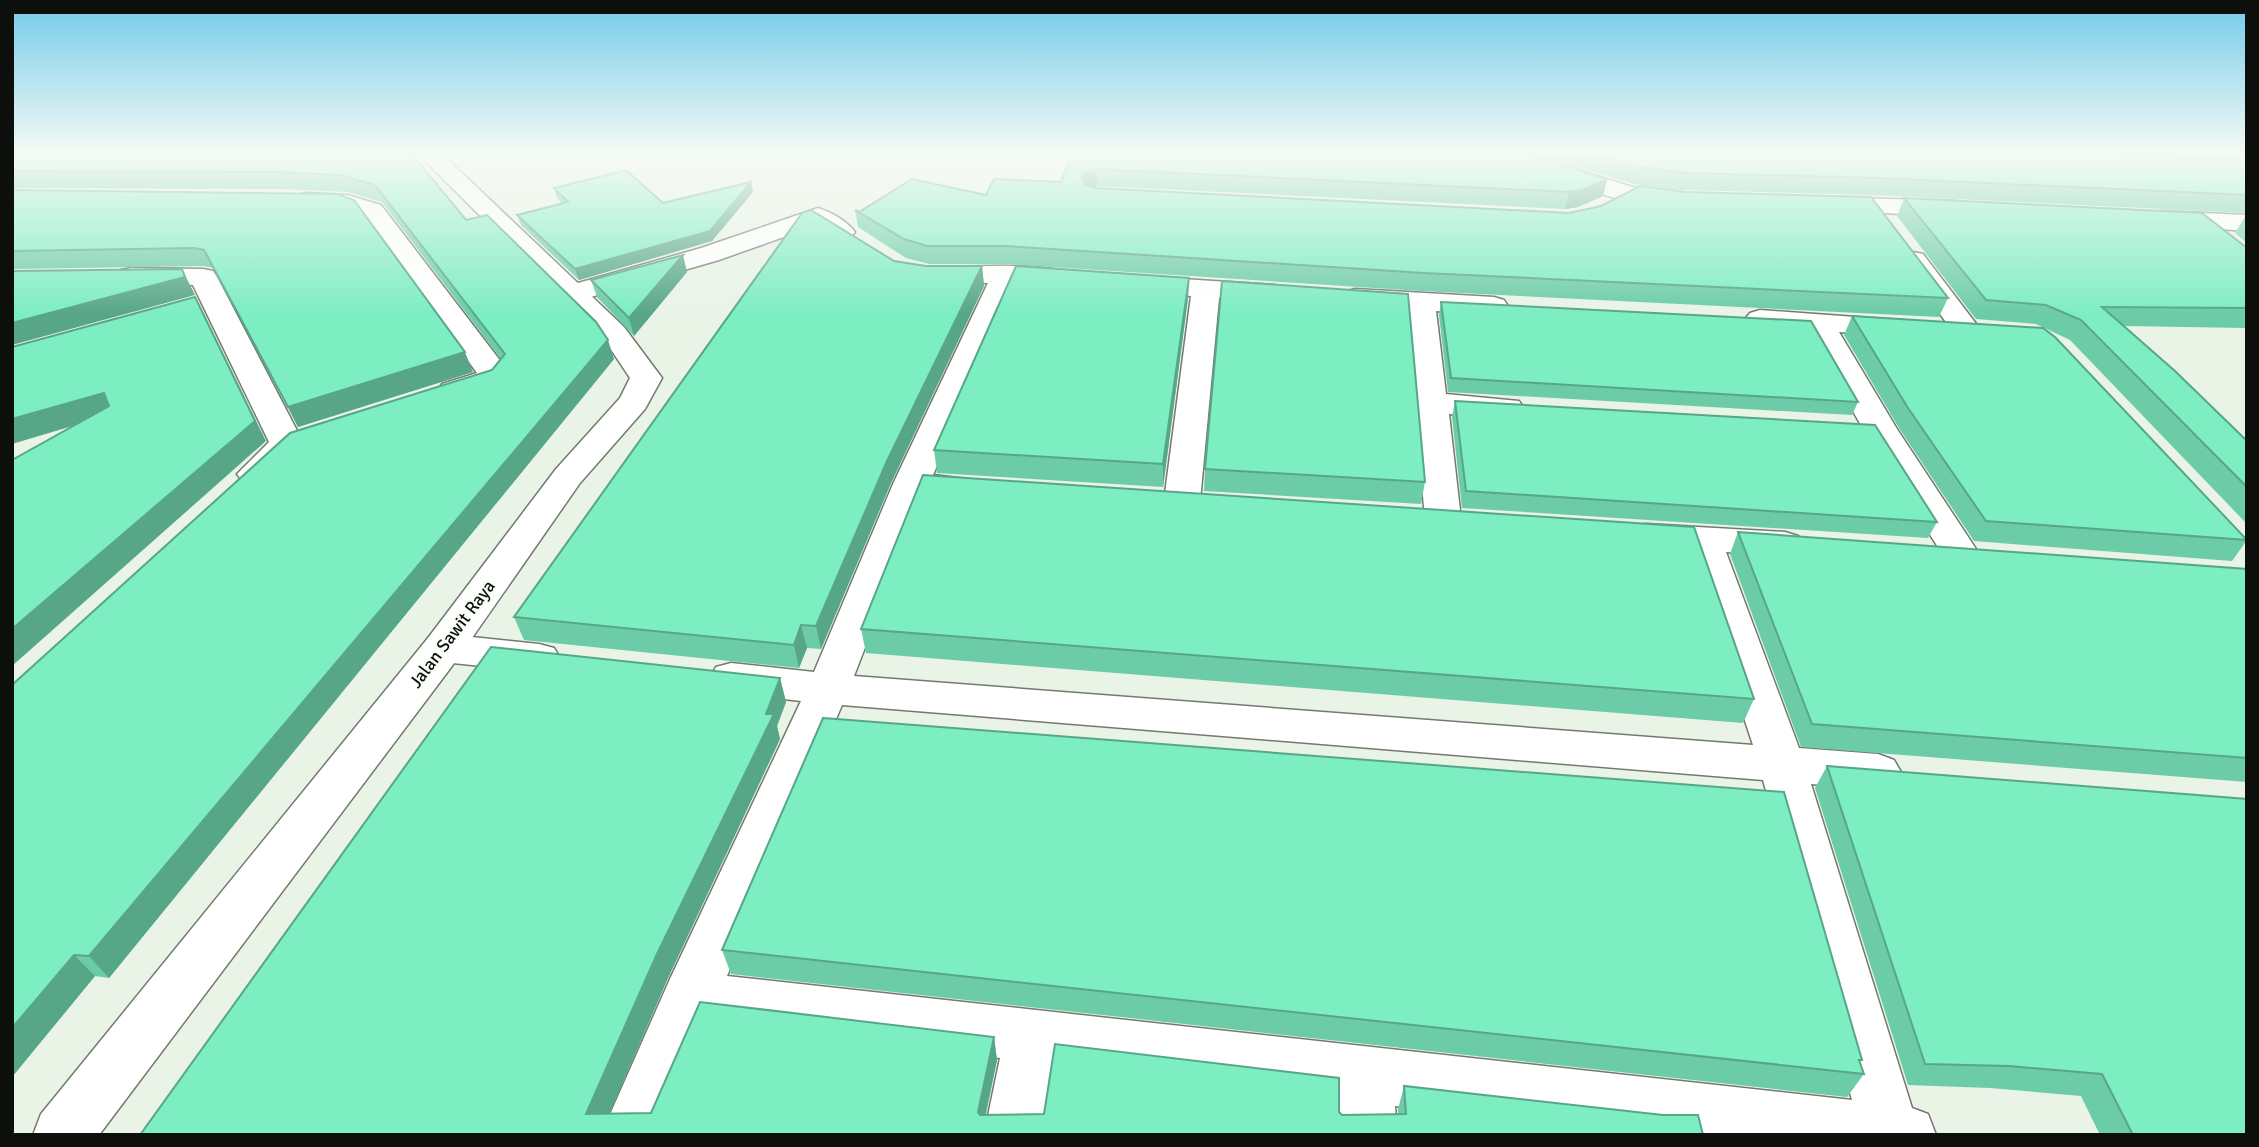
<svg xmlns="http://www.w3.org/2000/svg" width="2259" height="1147" viewBox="0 0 2259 1147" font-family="Signika,sans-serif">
<rect width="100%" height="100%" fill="#e9f3e6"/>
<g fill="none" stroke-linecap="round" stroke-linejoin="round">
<defs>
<g id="minor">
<path d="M306,193l41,2 34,10 124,162 5,7c-13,18 -47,29 -68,24l-5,-7 5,-7 35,-11 -114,-158 -18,-6 -48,-4 -3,-5 3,-5z"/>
<path d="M818,208c13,4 29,13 37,24l-4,5c-15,4 -23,-3 -36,-11l-96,34 -135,39 -10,2 -10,-2 -4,-6 4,-6 137,-39z"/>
<polygon points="1913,252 1923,254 1977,325 1982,331 1977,337 1967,340 1957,337 1900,260 1903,254"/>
<path d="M932,267c46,0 97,-5 142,6l4,6 -4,6 -10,2 -48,-3 -83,191 51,6 6,7 -6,7 -12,4 -48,-4 -70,181 899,69 -65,-196 -55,-6 -6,-8 6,-8 13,-3 139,8 13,4 6,8 -6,8 -13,4 -59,-4 73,196 79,6 16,6 7,12 -7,12 -16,6 -67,-6 101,324 16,6 8,21h-286l-255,-29 2,29h-60v-36l-282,-34 -11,70h-60l16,-77 -292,-35 -48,112h-59l69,-156 131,-278 -70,-8 -15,-4 -6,-11 6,-11 15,-4 83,9 79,-188 95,-201 -66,-2 -4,-6 4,-6zM842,705l921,75 89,320 -1125,-124z"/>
<path d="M131,268l72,1 10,2 4,6 87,167c-14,21 -37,44 -62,37l-5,-7 32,-32 -76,-157 -72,-3 -4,-6 4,-6z"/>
<polygon points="1135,276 1274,285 1284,287 1288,293 1284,299 1274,301 1219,298 1200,501 1195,509 1182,512 1169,509 1164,501 1191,296 1125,290 1121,284 1125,278"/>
<polygon points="1355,289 1494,297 1504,300 1508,306 1504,312 1494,315 1436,311 1446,394 1519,401 1524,408 1519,415 1508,418 1449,414 1461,519 1456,527 1443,530 1430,527 1425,519 1407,310 1345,304 1341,298 1345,292"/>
<polygon points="1760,310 1910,321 1915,327 1910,333 1900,336 1839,332 1897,429 1980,555 1974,563 1961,567 1948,563 1863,429 1808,331 1750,325 1745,319 1750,313"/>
<polygon points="443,634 539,644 554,648 560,658 554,668 539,672 443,662 428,658 422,648 428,638"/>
</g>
<g id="tertiary">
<polygon points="418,154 442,154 624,327 662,378 645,409 580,483 458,658 99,1135 33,1135 41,1114 428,638 556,469 620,398 630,378 604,339"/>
<path d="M1495,154h34l103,33 54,8 3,5 -3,5c-42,11 -144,-32 -187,-46z"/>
<polygon points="1824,197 1953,201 1962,204 1966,209 1962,214 1953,217 1815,209 1812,204 1815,199"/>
<polygon points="2160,211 2247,215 2247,231 2151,224 2147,219 2151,214"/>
</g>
</defs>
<use href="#minor" stroke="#727a6f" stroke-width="3"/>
<use href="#tertiary" stroke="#727a6f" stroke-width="3"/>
<use href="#minor" fill="#fff" fill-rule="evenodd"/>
<use href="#tertiary" fill="#fff" fill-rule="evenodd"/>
</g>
<g fill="#6ccca7">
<polygon points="12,154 412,154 466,220 614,359 109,978 95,976 12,1077 12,685 492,370 501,359 382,202 347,192 282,189 12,188"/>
<polygon points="1072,154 1607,179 1603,196 1578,207 1565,209 1097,186 1093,187 1948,298 1939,317 1421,291 1006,264 929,264 906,258 858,227 855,210 859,212 986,195 1061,182"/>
<polygon points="1536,154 2120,154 2123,155 2247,159 2247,213 1872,195 1682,190 1633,184"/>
<polygon points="554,188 663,203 753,192 712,241 579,280 521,225 517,215 563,204 557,198"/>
<polygon points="12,190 337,194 473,372 298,427 214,268 203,266 12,269"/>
<polygon points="1904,198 2247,248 2247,328 2124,326 2247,441 2247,524 2070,340 2036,324 1976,319 1897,216"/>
<polygon points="2246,215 2247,215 2247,243 2235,233"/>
<polygon points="894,261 926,266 982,266 984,286 891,483 821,649 807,648 799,668 524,640 514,617"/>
<polygon points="687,272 634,336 597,297 591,280"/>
<polygon points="1189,278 1188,298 1163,487 937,473 934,450"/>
<polygon points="1441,302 1858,402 1852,415 1448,392 1439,315"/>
<polygon points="1852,316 2247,539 2247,540 2232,561 1974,541 1899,428 1844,335"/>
<polygon points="1455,401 1937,522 1928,538 1462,508 1452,417"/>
<polygon points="1205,469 1425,482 1421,504 1204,491"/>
<polygon points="1738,532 2247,570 2247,782 1801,747 1730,554"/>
<polygon points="861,629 1754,699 1743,723 866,653"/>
<polygon points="780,678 786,702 777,726 780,739 668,978 609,1114 651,1113 994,1037 997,1060 986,1115 1339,1112 1342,1115 1398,1114 1398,1109 1404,1086 1703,1135 140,1135"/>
<polygon points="1827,766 2247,1135 2100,1135 2081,1096 1990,1088 1908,1085 1815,788"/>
<polygon points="722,950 1862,1060 1860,1062 1864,1074 1847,1097 731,974"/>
</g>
<g fill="#58a688">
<polygon points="1097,169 1097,186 1087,188 1082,177 1087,171"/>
<polygon points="1607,179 1603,196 1578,207 1565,209 1569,192"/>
<polygon points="751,182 753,192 712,241 579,280 575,269"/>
<polygon points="683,255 687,272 634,336 629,318"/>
<polygon points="982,266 984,286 891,483 821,649 816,626 887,461"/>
<polygon points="182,269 195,295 12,345 12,323"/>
<polygon points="1189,278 1188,298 1163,487 1163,464"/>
<polygon points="195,297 266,441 12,666 12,629"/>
<polygon points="608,340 614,359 109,978 89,956"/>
<polygon points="465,352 473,372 298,427 288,407"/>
<polygon points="104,393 116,413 12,444 12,419"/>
<polygon points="801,625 807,648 799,668 794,645"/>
<polygon points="780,678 786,702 777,726 780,739 668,978 600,1135 586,1114 766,714"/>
<polygon points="74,955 95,976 12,1077 12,1028"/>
<polygon points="994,1037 997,1060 981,1134 978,1112"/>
</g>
<g fill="#7dedc2" stroke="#58a688" stroke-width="2">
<polygon points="12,154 412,154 466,220 487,215 596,322 608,340 89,956 74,955 12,1028 12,685 290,433 492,370 505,354 375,185 340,175 274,172 12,171"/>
<polygon points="1072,154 1529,154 1607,179 1582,190 1569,192 1097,169 1087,171 1082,177 1085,185 1097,188 1569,213 1601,206 1640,186 1687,192 1871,197 1948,298 1424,273 1005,246 927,246 904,239 855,210 859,212 912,179 986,195 994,179 1061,182"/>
<polygon points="1593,154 2120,154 2123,155 2247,159 2247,195 1879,178 1687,173 1637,167"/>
<polygon points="626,170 663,203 751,182 710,231 575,269 517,215 568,202 554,188"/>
<polygon points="12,190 337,194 354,200 465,352 288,407 204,250 194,248 12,251"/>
<polygon points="1904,198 2202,213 2247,248 2247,308 2102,307 2175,371 2247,441 2247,487 2081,320 2046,305 1986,300"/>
<polygon points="811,210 894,261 926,266 982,266 887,461 816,626 801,625 794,645 514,617 802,213"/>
<polygon points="683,255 629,318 591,280"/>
<polygon points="1016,266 1189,278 1163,464 934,450"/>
<polygon points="182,269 185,277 12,323 12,271"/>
<polygon points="1222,281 1408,294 1425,482 1205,469"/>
<polygon points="195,297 255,421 12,629 12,460 109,406 104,393 12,419 12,347"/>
<polygon points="1441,302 1811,321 1858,402 1451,378"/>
<polygon points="1852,316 2043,328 2055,337 2247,540 1986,521 1908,408"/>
<polygon points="1455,401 1875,425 1937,522 1466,491"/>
<polygon points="923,475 1694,527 1754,699 861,629"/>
<polygon points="1738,532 2247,569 2247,758 1812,724"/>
<polygon points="491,647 780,678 766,714 774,714 657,954 586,1114 651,1113 700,1002 994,1037 978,1112 980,1115 1044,1114 1055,1044 1339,1078 1339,1112 1342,1115 1406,1114 1404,1086 1663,1115 1698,1115 1703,1135 140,1135"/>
<polygon points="823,718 1784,792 1862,1060 1859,1060 1864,1074 722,950"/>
<polygon points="1827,766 2247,799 2247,1135 2133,1135 2102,1074 2009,1066 1925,1064"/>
</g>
<linearGradient id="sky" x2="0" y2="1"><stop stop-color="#72cbea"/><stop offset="0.49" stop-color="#f5faf4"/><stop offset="1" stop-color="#f5faf4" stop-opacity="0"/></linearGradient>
<rect width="2259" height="314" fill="url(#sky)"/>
<g text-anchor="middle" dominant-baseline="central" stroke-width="5" stroke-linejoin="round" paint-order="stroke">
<g font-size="18" fill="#0c0f0b" stroke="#f9fff7">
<text transform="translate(452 634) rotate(-53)">Jalan Sawit Raya</text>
</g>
</g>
<rect width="2259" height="1147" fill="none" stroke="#0c0f0b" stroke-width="28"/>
</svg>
